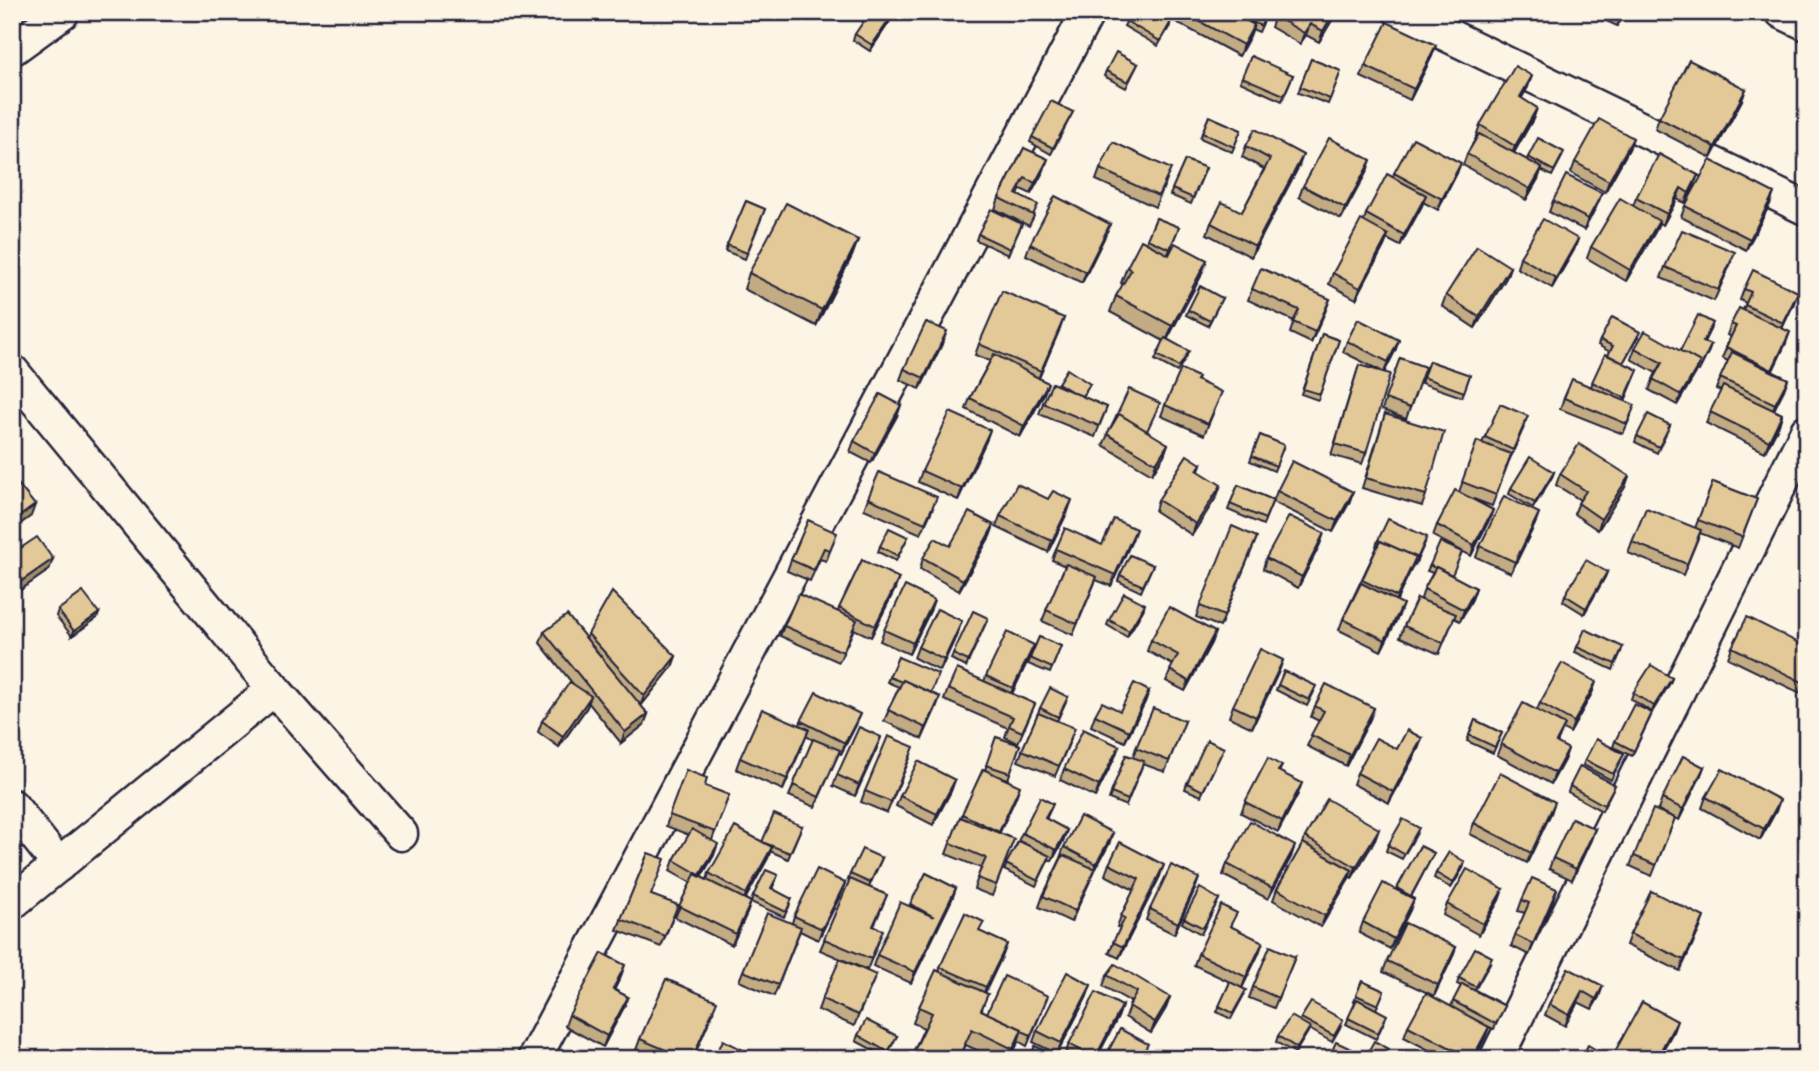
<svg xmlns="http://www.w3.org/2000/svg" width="1819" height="1071" viewBox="0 0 1819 1071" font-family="Caveat,sans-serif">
<rect width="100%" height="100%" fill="#fcf5e5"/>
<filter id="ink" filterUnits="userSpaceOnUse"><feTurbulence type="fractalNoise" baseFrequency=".0143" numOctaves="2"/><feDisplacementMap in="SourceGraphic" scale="14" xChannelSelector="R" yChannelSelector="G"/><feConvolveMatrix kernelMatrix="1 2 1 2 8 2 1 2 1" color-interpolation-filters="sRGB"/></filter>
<g filter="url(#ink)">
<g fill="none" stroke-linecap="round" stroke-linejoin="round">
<defs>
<g id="minor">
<polyline points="1400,12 1807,209"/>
<polyline points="1782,12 1807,24"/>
<polyline points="12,49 63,12"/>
<polyline points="12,371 274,689 401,834"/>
<polyline points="12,806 59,865"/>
<polyline points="12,903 274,689"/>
<polyline points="534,1059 1088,12"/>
<polyline points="1496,1059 1807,431"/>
</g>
</defs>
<use href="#minor" stroke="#22223b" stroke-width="37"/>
<use href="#minor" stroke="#fcf5e5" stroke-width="32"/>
</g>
<g fill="#c3ac83" stroke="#22223b" stroke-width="2">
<polygon points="1131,12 1231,12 1240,17 1268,12 1259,32 1252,29 1239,56 1169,18 1170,26 1158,46 1124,26"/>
<polygon points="1337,12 1319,42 1306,35 1300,44 1271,27 1275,16"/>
<polygon points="1587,12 1624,12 1617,26"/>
<polygon points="890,21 870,51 853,40 855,34"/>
<polygon points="1436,45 1432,56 1410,100 1361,77 1365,66"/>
<polygon points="1311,59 1341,71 1328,104 1298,93"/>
<polygon points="1138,64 1126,88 1104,76 1106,71"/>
<polygon points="1293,75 1282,101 1240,82 1242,77"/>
<polygon points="1528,87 1521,98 1537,108 1533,119 1514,153 1527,160 1528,157 1562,157 1552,176 1541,170 1538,179 1526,200 1463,165 1467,154 1477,136 1476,136 1480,125"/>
<polygon points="1746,89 1742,100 1711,158 1655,129 1659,118"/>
<polygon points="1073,112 1051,154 1030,142 1032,137"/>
<polygon points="1209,116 1241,130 1232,152 1200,138"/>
<polygon points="1246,146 1299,166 1251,257 1207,234 1211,223 1242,212 1264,169 1242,157"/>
<polygon points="1024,148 1044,170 1031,194 1021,189 1018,195 1034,216 1029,226 995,209 999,198"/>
<polygon points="1629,149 1605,192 1571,173 1575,162"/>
<polygon points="1185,160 1206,168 1191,204 1170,195"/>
<polygon points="1100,169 1167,180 1155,207 1096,180"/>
<polygon points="1367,171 1341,219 1299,197 1303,186"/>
<polygon points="1394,173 1457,173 1438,210 1423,202 1400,246 1387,239 1384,246 1356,299 1329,284 1333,273 1364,221 1366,214 1393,177"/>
<polygon points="1694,186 1685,203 1677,199 1663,225 1659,223 1655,232 1626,281 1587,258 1591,247 1633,206 1636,198"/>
<polygon points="1602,193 1598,203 1584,230 1549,212 1553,201"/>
<polygon points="746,201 765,209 745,259 725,251"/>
<polygon points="1770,204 1746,250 1681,217 1685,206"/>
<polygon points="1156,218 1179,227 1168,254 1201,276 1167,339 1187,356 1177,372 1155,360 1164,341 1110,312 1116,296 1123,285 1121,283 1127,267 1146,243"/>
<polygon points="1022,224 1008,255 976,240 978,234"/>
<polygon points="1110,224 1106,234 1082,283 1026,255 1030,244"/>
<polygon points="1578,239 1574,250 1552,288 1517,268 1520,257"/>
<polygon points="858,240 852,256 816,326 744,289 749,273"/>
<polygon points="1731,263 1714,301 1661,278 1665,267"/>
<polygon points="1510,267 1506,278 1475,328 1442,306 1446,295"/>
<polygon points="1252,289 1330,299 1311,343 1290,333 1294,321 1248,300"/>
<polygon points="1744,289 1794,303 1782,329 1786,343 1772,371 1788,379 1774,410 1782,414 1779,425 1765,452 1706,423 1721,391 1716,389 1728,361 1722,358 1731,337 1727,335 1731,324 1743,310 1746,303 1740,300"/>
<polygon points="1222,298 1208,326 1186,315 1188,310"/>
<polygon points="1064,318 1039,378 1044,394 1020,437 966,409 970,398 990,361 975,355 979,344"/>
<polygon points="1711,328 1704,342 1711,345 1709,351 1699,371 1697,370 1677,405 1649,390 1656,373 1631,359 1635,348 1680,351"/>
<polygon points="1322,334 1339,340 1318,400 1301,394"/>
<polygon points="1638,337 1623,363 1638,370 1625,401 1631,416 1623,434 1560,409 1564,398 1591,386 1610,352 1598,345 1600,340"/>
<polygon points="1399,340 1395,351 1384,372 1366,453 1362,464 1331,455 1359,365 1381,371 1343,352 1347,341"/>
<polygon points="943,342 920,389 900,380 904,369"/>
<polygon points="1400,358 1425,367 1406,419 1382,410"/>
<polygon points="1429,361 1470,375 1462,397 1421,383"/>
<polygon points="1197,380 1218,402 1204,435 1161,416 1165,405"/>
<polygon points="1058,383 1090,384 1083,397 1107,407 1095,437 1039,414 1043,403"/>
<polygon points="901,405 897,416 871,463 850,452 854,441"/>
<polygon points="1385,414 1426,495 1422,506 1362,488"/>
<polygon points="1116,417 1168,444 1164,455 1152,474 1103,445"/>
<polygon points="1670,425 1657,453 1635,442 1637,436"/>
<polygon points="1524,427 1509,461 1492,506 1468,497 1493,510 1489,520 1471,556 1433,536 1437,525 1459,492 1477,441 1482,443 1485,437"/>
<polygon points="1260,435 1284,445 1274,471 1250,461"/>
<polygon points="986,441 958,500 918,482 922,471"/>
<polygon points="1201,464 1199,471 1217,496 1192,535 1155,511 1158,500"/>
<polygon points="1554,472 1552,477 1533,508 1509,494 1511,488"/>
<polygon points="1560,474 1629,476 1625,487 1598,530 1574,514 1580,500 1556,485"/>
<polygon points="1713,482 1757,499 1738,548 1700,533 1683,575 1628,553 1632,542 1695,528"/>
<polygon points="1238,485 1273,500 1263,525 1228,510"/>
<polygon points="1277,491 1353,492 1349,503 1333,532 1273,502"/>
<polygon points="868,498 933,508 921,534 864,509"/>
<polygon points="1048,499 1068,511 1048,552 996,527 1000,516"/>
<polygon points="1535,524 1511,573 1476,557 1480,546"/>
<polygon points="994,525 990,536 959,591 920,569 923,558"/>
<polygon points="1324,533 1320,544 1298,588 1263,569 1266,558"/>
<polygon points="908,537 896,561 878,552 880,546"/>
<polygon points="1257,537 1220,627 1196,617 1200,606"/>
<polygon points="1132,540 1111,586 1096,580 1073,635 1042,621 1065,566 1052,560 1056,549 1102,545"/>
<polygon points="1378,540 1425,543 1415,565 1413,564 1397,600 1399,615 1381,651 1339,630 1343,619 1377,547 1376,546"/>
<polygon points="833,544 826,561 820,559 810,581 787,571 791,560"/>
<polygon points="12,554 49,570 16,593 12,588"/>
<polygon points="862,560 895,589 871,637 854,629 839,662 780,636 784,626 838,611"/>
<polygon points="1153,565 1141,592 1118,581 1120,575"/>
<polygon points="1430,565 1476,588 1472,599 1460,621 1454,618 1439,654 1400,637 1404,626 1421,599 1424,589 1433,573 1427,571"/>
<polygon points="1607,572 1605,577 1584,614 1563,601 1565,595"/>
<polygon points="58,610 99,613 97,618 72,636 56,616"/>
<polygon points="1143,610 1127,637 1107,625 1109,620"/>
<polygon points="930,611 909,654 880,641 884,630"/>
<polygon points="986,623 966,667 951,659 953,654"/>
<polygon points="544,632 586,639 588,634 676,656 672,667 641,706 648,714 644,725 621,743 588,702 587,707 559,747 538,732 542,721 573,684 540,643"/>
<polygon points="958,632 940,671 914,658 918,647"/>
<polygon points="1215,632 1211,643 1185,691 1166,681 1173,665 1147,651 1151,640"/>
<polygon points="1039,637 1061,646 1050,673 1028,664"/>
<polygon points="1577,647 1621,652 1613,670 1575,652"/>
<polygon points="1732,647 1807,647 1807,680 1800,693 1728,658"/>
<polygon points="1030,656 1012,694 1035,704 1018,743 1005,737 1008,728 944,700 948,689 984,682 986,676"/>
<polygon points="898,657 931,693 940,697 922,739 884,721 899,687 887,682"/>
<polygon points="1283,660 1279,671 1252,728 1229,717 1233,706"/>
<polygon points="1672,678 1670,683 1652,712 1631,699 1633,693"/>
<polygon points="1596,682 1592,693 1570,733 1563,729 1557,743 1568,749 1564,760 1551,784 1497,755 1501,744 1537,710 1540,703"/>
<polygon points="1278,685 1314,692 1307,706 1276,690"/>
<polygon points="1149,691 1145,702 1125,742 1091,726 1095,715 1120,711"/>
<polygon points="1068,697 1057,721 1071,739 1055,776 1018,761 1040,708"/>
<polygon points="1315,706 1374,708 1370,719 1346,766 1307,746 1319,721 1311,717"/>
<polygon points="1650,718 1632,756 1613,747 1615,741"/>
<polygon points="1475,720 1502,733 1493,753 1467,741"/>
<polygon points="801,721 856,725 841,754 839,753 815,807 789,796 813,740 806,736 783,790 736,769 740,758 800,725"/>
<polygon points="1185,721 1165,772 1143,764 1126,806 1109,799 1126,755 1133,757 1136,748"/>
<polygon points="881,737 855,796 833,786 837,775"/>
<polygon points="996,737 1020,745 1008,779 995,775 1016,797 999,833 1014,839 992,896 974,889 981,868 946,854 960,817 961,818 983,769 985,770"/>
<polygon points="1422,738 1418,749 1389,803 1353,784 1357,773 1397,749"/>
<polygon points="1119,746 1115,757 1095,797 1060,780 1064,769"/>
<polygon points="1224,748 1201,796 1185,789 1187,783"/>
<polygon points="1624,754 1611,780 1583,765 1585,760"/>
<polygon points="910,758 887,813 861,802 865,791"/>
<polygon points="1282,766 1279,772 1298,794 1278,832 1241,813 1245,802"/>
<polygon points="1704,767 1700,777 1679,820 1675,818 1652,876 1630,866 1634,856 1675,818 1658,810 1662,799"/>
<polygon points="686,770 705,786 729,795 712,840 714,855 701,877 707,880 709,873 762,842 802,826 788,859 770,851 768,858 745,899 751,902 753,896 778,875 772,889 790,905 784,917 751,902 747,913 732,945 675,917 691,883 670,871 674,860 689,835 666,826"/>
<polygon points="955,780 951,791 933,825 896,806 900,796"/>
<polygon points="1615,785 1602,811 1568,792 1570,786"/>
<polygon points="1706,797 1776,811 1760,840 1702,808"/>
<polygon points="1053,804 1046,819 1067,830 1063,841 1052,861 1049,859 1036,886 1004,870 1022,833"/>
<polygon points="1551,813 1527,863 1470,834 1474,823"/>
<polygon points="1379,829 1375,840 1352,878 1349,876 1321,927 1273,900 1277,889 1303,843 1305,837"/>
<polygon points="1595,829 1572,880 1549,869 1553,858"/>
<polygon points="1417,833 1402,859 1386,851 1388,845"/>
<polygon points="1109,844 1095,870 1071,922 1039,907 1043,896 1061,858 1060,858 1064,847"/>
<polygon points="1420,846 1434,853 1411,897 1414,899 1410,910 1390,949 1359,933 1363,922 1397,890"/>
<polygon points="648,853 651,895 678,905 661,947 617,930"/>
<polygon points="1291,857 1268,899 1223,875 1227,864"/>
<polygon points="882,858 869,887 887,895 874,926 879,941 867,970 820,950 850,880 848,880 850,874"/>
<polygon points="1109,864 1160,876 1119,958 1109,953 1120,928 1117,927 1121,916 1134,890 1105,875"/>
<polygon points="1463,868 1451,888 1434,878 1436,873"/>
<polygon points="926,873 956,888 952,899 911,983 873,966 877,955 910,906"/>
<polygon points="1199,878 1195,889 1174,934 1146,920 1150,909"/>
<polygon points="845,883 841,894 818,940 800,931 774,996 739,981 743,971 792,923 794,916"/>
<polygon points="1503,889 1499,900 1479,935 1443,915 1447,904"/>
<polygon points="1219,899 1201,934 1182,923 1184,918"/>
<polygon points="1522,900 1553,900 1529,955 1511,946 1525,913 1518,911"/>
<polygon points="965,913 980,932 1007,944 985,993 982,1010 987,1013 1044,1006 1027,1046 1018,1041 1010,1059 996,1059 966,1045 959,1059 910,1059 924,1028 913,1023 919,1007 939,971"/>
<polygon points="1232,927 1259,953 1242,988 1244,995 1231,1019 1217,1012 1230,982 1194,965 1198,954"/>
<polygon points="1700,928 1680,971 1626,945 1630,934"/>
<polygon points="1456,947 1452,958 1434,996 1383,972 1387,961"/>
<polygon points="1295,957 1274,1008 1249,998 1253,987"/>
<polygon points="1490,963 1475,990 1505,1006 1494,1029 1489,1027 1485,1037 1474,1059 1443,1059 1444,1058 1404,1037 1408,1026 1451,1006 1461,986 1457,984 1459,978"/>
<polygon points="1568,968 1599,997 1592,1009 1578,1002 1565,1026 1545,1015 1549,1004"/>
<polygon points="876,975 854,1026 818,1010 822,999"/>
<polygon points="1107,975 1170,997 1166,1008 1151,1033 1125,1017 1131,1002 1103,986"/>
<polygon points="621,976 614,990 628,997 624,1007 603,1047 565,1026 569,1015"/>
<polygon points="1362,981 1384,991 1376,1009 1385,1020 1376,1039 1346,1024 1356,1002 1354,1001"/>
<polygon points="1087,996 1057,1054 1033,1042 1037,1031"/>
<polygon points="1122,1006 1118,1017 1096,1059 1072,1059 1065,1055 1069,1044"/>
<polygon points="713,1012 693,1059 657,1059 636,1050 640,1039"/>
<polygon points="1301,1018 1341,1026 1332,1042 1309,1029 1295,1053 1276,1042 1278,1036 1300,1021"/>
<polygon points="858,1035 897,1036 886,1057 856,1041"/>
</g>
<g fill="#9f8c6a" stroke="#22223b" stroke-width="2">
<polygon points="1334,12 1337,12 1319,42 1323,31"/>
<polygon points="892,16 890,21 870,51 872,45"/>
<polygon points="1310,24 1306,35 1300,44 1304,33"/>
<polygon points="1254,25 1250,36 1239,56 1243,45"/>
<polygon points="1436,45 1432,56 1410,100 1414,89"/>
<polygon points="1532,76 1528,87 1516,108 1520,97"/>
<polygon points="1746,89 1742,100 1711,158 1715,147"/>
<polygon points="1537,108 1533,119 1511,157 1515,146"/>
<polygon points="1633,138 1629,149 1605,192 1609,181"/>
<polygon points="1303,155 1299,166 1251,257 1255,246"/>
<polygon points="1048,159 1044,170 1031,194 1035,183"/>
<polygon points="1371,160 1367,171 1341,219 1345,208"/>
<polygon points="1461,163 1457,173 1438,210 1442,199"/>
<polygon points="1542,168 1538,179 1526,200 1530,189"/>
<polygon points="1698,175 1694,186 1685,203 1689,193"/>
<polygon points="1681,188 1677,199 1663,225 1667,214"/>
<polygon points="1602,193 1598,203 1584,230 1588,219"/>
<polygon points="1774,193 1770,204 1746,250 1750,239"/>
<polygon points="1426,195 1422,206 1400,246 1404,235"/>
<polygon points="1659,221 1655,232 1626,281 1630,270"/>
<polygon points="1110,224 1106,234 1082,283 1086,272"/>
<polygon points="1388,235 1384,246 1356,299 1360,288"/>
<polygon points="1578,239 1574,250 1552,288 1556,278"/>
<polygon points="858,240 852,256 816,326 822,310"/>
<polygon points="1207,260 1201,276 1166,342 1172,326"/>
<polygon points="1510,267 1506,278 1475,328 1479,317"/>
<polygon points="1798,292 1794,303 1779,334 1783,323"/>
<polygon points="1330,299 1326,310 1311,343 1315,332"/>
<polygon points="1064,318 1060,329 1037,382 1041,371"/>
<polygon points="947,331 943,342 920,389 924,378"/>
<polygon points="1790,332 1786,343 1768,381 1772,370"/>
<polygon points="1399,340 1395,351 1384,373 1388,362"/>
<polygon points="1700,362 1696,373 1677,405 1681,395"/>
<polygon points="1788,379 1784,390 1771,415 1775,404"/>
<polygon points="1048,383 1044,394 1020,437 1024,426"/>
<polygon points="901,405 897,416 871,463 875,453"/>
<polygon points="1782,414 1779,425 1765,452 1769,441"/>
<polygon points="990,430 986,441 958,500 962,489"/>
<polygon points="1168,444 1164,455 1152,474 1156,463"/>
<polygon points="1554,472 1552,477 1533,508 1535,503"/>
<polygon points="1629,476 1625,487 1598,530 1601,519"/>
<polygon points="1221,485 1217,496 1192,535 1196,524"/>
<polygon points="1353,492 1349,503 1333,532 1337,521"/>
<polygon points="1072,500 1068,511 1048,552 1052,541"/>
<polygon points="35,505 31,516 12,530 12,522"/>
<polygon points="1493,510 1489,520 1471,556 1474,545"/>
<polygon points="1539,513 1535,524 1511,573 1515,562"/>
<polygon points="994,525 990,536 959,591 963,580"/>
<polygon points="1136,529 1132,540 1111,586 1115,575"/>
<polygon points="1324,533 1320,544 1298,588 1302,577"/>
<polygon points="1416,557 1412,568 1393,607 1397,597"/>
<polygon points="53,559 49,570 16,593 20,582"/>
<polygon points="1607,572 1605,577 1584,614 1586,608"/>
<polygon points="899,578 895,589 871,637 875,626"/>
<polygon points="1476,588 1472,599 1460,621 1464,610"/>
<polygon points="934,600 930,611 909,654 913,643"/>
<polygon points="1145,604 1143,610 1127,637 1129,631"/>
<polygon points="1403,604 1399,615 1381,651 1385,640"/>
<polygon points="99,613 97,618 72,636 74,631"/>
<polygon points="962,621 958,632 940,671 944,660"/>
<polygon points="1215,632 1211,643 1185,691 1189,681"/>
<polygon points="1034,645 1030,656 1009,699 1013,688"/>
<polygon points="676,656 672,667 640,707 644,696"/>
<polygon points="1283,660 1279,671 1252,728 1256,717"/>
<polygon points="1672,678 1670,683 1652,712 1654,706"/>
<polygon points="1596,682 1592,693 1570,733 1574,722"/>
<polygon points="1149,691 1145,702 1125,742 1129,731"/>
<polygon points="591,696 587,707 559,747 563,736"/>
<polygon points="940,697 936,708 922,739 926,728"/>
<polygon points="1374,708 1370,719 1346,766 1350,755"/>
<polygon points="648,714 644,725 621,743 625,732"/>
<polygon points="860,714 856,725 841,754 845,743"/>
<polygon points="809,729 805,740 783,790 787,779"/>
<polygon points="881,737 877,748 855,796 859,785"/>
<polygon points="1422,738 1418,749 1389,803 1393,792"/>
<polygon points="1119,746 1115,757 1095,797 1099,786"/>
<polygon points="1568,749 1564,760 1551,784 1555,773"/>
<polygon points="1704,767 1700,777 1679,820 1683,809"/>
<polygon points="955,780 951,791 933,825 937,814"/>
<polygon points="1302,783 1298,794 1278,832 1282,821"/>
<polygon points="1020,786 1016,797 995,843 999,832"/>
<polygon points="1780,800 1776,811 1760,840 1764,829"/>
<polygon points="1555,802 1551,813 1527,863 1531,853"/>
<polygon points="1379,829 1375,840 1352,878 1356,867"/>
<polygon points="1595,829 1591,840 1572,880 1576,869"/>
<polygon points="1067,830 1063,841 1052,861 1056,850"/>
<polygon points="1113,833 1109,844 1095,870 1071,922 1096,864"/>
<polygon points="718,844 714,855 696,886 700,875"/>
<polygon points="1295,846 1291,857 1268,899 1272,888"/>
<polygon points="772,847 768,858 742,905 746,894"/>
<polygon points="1465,862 1463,868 1451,888 1453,883"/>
<polygon points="1164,865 1160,876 1119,958 1123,947"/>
<polygon points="1352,870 1348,881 1321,927 1325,916"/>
<polygon points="1199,878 1195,889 1174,934 1178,923"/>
<polygon points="845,883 841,894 818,940 822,929"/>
<polygon points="956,888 952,899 911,983 915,972"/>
<polygon points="1503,889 1499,900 1479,935 1483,924"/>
<polygon points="1557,889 1553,900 1529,955 1533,944"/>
<polygon points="1414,899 1410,910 1390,949 1394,939"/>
<polygon points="751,902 747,913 732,945 736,934"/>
<polygon points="1704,917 1700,928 1680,971 1684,960"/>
<polygon points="1263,942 1259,953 1242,988 1246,977"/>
<polygon points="1007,944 1003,955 982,998 986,987"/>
<polygon points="1456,947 1452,958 1434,996 1438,985"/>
<polygon points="625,965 621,976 609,1000 613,989"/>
<polygon points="1091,985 1087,996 1057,1054 1061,1043"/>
<polygon points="1603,986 1599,997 1592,1009 1596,999"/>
<polygon points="1582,991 1578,1002 1565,1026 1569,1015"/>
<polygon points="628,997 624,1007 603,1047 607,1036"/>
<polygon points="1170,997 1166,1008 1151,1033 1155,1022"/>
<polygon points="1122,1006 1118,1017 1096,1059 1095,1059"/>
<polygon points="1677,1021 1673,1032 1658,1059 1656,1059"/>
<polygon points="1310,1027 1308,1032 1295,1053 1297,1048"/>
<polygon points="1489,1027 1485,1037 1474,1059 1472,1059"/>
<polygon points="1022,1029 1017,1045 1010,1059 1013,1049"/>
</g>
<g fill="#e3c898" stroke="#22223b" stroke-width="2">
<polygon points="870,12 886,12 892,16 872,45 855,34"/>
<polygon points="1131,12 1158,12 1172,20 1160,41 1126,21"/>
<polygon points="1182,12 1231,12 1254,25 1243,45"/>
<polygon points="1243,12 1267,12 1261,26 1241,17"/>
<polygon points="1277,12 1334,12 1323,31 1310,24 1304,33 1275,16"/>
<polygon points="1387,22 1436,45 1414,89 1365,66"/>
<polygon points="1116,52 1138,64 1128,82 1106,71"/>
<polygon points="1251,56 1293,75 1284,95 1242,77"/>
<polygon points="1311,59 1341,71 1330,99 1300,87"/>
<polygon points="1689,60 1746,89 1715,147 1659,118"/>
<polygon points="1515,66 1532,76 1520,97 1537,108 1515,146 1480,125"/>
<polygon points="1051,101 1073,112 1053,148 1032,137"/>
<polygon points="1209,116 1241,130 1234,147 1202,133"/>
<polygon points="1599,119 1633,138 1609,181 1575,162"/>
<polygon points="1255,129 1303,155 1255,246 1211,223 1222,202 1242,212 1270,159 1246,146"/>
<polygon points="1479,134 1542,168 1530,189 1467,154"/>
<polygon points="1329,138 1371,160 1345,208 1303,186"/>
<polygon points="1413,138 1461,163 1442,199 1394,173"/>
<polygon points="1538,138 1564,152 1554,171 1528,157"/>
<polygon points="1113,142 1171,169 1158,196 1100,169"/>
<polygon points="1024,148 1048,159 1035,183 1025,178 1016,194 1038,205 1033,215 999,198"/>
<polygon points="1659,154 1698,175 1689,193 1681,188 1667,214 1636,198"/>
<polygon points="1185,160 1206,168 1193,198 1172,189"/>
<polygon points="1710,160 1774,193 1750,239 1685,206"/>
<polygon points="1387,174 1426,195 1404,235 1366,214"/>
<polygon points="1566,175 1602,193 1588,219 1553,201"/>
<polygon points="1055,196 1110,224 1086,272 1030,244"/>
<polygon points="1620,198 1659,221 1630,270 1591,247"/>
<polygon points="746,201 765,209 747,253 727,245"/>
<polygon points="786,203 858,240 822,310 749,273"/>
<polygon points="991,209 1022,224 1010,249 978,234"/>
<polygon points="1156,218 1179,227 1170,249 1147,239"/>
<polygon points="1543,219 1578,239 1556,278 1520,257"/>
<polygon points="1361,220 1388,235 1360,288 1333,273"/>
<polygon points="1682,230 1735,252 1718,290 1665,267"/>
<polygon points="1141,240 1169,255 1175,243 1207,260 1172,326 1116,296 1131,270 1127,267"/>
<polygon points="1477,246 1510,267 1479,317 1446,295"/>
<polygon points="1261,268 1330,299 1315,332 1293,322 1299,310 1252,289"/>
<polygon points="1753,270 1798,292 1783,323 1745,305 1751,292 1744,289"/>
<polygon points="1200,286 1222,298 1210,321 1188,310"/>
<polygon points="1002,291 1064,318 1041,371 979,344"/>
<polygon points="1739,308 1790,332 1772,370 1726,347 1736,326 1731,324"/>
<polygon points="1698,315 1713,323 1703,342 1711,345 1701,366 1698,365 1700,362 1680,351"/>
<polygon points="1612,317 1640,332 1623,363 1608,355 1613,346 1600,340"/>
<polygon points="1358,319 1399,340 1388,362 1347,341"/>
<polygon points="926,322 947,331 924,378 904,369"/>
<polygon points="1645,331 1700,362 1681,395 1653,379 1662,363 1635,348"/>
<polygon points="1322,334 1339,340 1320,394 1303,389"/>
<polygon points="1165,338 1189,351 1179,367 1157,355"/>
<polygon points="1732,352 1788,379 1775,404 1720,378"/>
<polygon points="994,354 1048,383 1024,426 970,398"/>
<polygon points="1605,354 1638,370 1625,398 1592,382"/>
<polygon points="1400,358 1425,367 1410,408 1385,399"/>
<polygon points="1429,361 1470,375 1464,392 1423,377"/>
<polygon points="1359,365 1390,374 1366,453 1335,444"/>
<polygon points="1067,369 1090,384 1082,396 1074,393 1058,383"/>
<polygon points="1181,369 1198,377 1196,380 1222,392 1208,424 1165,405"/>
<polygon points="1572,379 1635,405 1627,424 1564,398"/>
<polygon points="1052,383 1107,407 1099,426 1043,403"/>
<polygon points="1723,386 1782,414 1769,441 1710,412"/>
<polygon points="1129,389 1160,403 1147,431 1119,414 1117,418 1116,417"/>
<polygon points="880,394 901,405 875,453 854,441"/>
<polygon points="1500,404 1528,416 1513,450 1485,437"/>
<polygon points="950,412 990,430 962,489 922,471"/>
<polygon points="1119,414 1168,444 1156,463 1107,434"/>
<polygon points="1385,414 1444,432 1426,495 1366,478"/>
<polygon points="1648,414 1670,425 1659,447 1637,436"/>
<polygon points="1260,435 1284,445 1276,466 1252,456"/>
<polygon points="1477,441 1511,454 1496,495 1462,482"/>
<polygon points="1579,444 1629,476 1601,519 1578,503 1586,491 1560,474"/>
<polygon points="1187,455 1201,464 1197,470 1221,485 1196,524 1158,500"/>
<polygon points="1530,457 1554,472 1535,503 1511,488"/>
<polygon points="1292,461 1353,492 1337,521 1277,491"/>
<polygon points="879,472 937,497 925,523 868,498"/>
<polygon points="1713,482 1757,499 1742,537 1698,520"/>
<polygon points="18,484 35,505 12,522 12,488"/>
<polygon points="1017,484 1048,499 1053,491 1072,500 1052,541 1000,516"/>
<polygon points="1238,485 1273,500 1265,519 1230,504"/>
<polygon points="1455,490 1493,510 1474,545 1437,525"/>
<polygon points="1504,496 1539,513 1515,562 1480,546"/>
<polygon points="1646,508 1701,530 1687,564 1632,542"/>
<polygon points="969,512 994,525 963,580 923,558 935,538 950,546"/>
<polygon points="1289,516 1324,533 1302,577 1266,558"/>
<polygon points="1114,519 1136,529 1115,575 1056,549 1065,528 1102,545"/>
<polygon points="1388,519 1427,537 1417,559 1415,558 1416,557 1378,540"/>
<polygon points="808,520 837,533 830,550 824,548 814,570 791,560"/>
<polygon points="1232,526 1257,537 1224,616 1200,606"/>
<polygon points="889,528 908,537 898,556 880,546"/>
<polygon points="37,537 53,559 20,582 12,571 12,554"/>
<polygon points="1380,541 1416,557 1397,597 1362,580"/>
<polygon points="1440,542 1462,552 1452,575 1436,567 1435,568 1430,565"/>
<polygon points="1130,555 1153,565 1143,586 1120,575"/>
<polygon points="862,560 899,578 875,626 839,608"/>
<polygon points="1586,560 1607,572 1586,608 1565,595"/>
<polygon points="1066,564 1097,577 1077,624 1046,610"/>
<polygon points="1436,567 1476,588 1464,610 1424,589"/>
<polygon points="1361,583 1403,604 1385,640 1343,619"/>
<polygon points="905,586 934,600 913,643 884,630"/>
<polygon points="83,592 99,613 74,631 58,610"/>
<polygon points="612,592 676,656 644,696 588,634"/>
<polygon points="1124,593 1145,604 1129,631 1109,620"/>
<polygon points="798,594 857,620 843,652 784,626"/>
<polygon points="1417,598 1456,614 1443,643 1404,626"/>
<polygon points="1169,607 1215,632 1189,681 1170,670 1178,655 1151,640"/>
<polygon points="937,609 962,621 944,660 918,647"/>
<polygon points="973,611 988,618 968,661 953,654"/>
<polygon points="567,615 648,714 625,732 544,632"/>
<polygon points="1747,617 1807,647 1807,677 1804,683 1732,647"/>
<polygon points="1585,629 1623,647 1615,664 1577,647"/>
<polygon points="1007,632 1034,645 1013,688 986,676"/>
<polygon points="1039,637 1061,646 1052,668 1030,658"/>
<polygon points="1260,649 1283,660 1256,717 1233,706"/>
<polygon points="898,657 938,674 931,693 903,680 902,682 889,677"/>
<polygon points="1562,663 1596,682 1574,722 1540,703"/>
<polygon points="1651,665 1672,678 1654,706 1633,693"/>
<polygon points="957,669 1035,704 1022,732 1009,726 1013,717 948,689"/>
<polygon points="1284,671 1316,686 1309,700 1278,685"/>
<polygon points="903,680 940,697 926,728 888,710"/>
<polygon points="570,682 591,696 563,736 542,721"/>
<polygon points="1134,683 1149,691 1129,731 1095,715 1102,702 1120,711"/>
<polygon points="1326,684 1374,708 1350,755 1311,735 1324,711 1315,706"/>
<polygon points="1050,688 1068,697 1058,717 1040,708"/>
<polygon points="816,692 860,714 845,743 801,721"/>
<polygon points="1523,703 1565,725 1556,742 1568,749 1555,773 1501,744"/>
<polygon points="1634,704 1652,713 1634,751 1615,741"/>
<polygon points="1153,708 1185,721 1169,761 1136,748"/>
<polygon points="762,709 809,729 787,779 740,758"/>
<polygon points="1038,713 1075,728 1059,766 1022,750"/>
<polygon points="1475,720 1502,733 1495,747 1469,735"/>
<polygon points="859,727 881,737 859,785 837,775"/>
<polygon points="1083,729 1119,746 1099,786 1064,769"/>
<polygon points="1407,730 1422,738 1393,792 1357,773 1376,738 1397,749"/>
<polygon points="888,736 914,747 891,802 865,791"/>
<polygon points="996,737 1020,745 1010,773 986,765"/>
<polygon points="813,739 840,750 819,797 793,785"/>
<polygon points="1596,739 1624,754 1613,774 1585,760"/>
<polygon points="1207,740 1224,748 1203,791 1187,783"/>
<polygon points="1126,755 1144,761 1128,800 1111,793"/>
<polygon points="1683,756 1704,767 1683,809 1662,799"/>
<polygon points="1268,758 1282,766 1278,771 1302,783 1282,821 1245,802"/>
<polygon points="918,761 955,780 937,814 900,796"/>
<polygon points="1580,766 1615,785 1604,805 1570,786"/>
<polygon points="983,769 1020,786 999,832 962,814"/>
<polygon points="1722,769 1780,800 1764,829 1706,797"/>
<polygon points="686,770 707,778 705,786 729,795 715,832 669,815"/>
<polygon points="1500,773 1555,802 1531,853 1474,823"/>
<polygon points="1040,797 1053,804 1045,818 1067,830 1056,850 1022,833"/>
<polygon points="1327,799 1379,829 1356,867 1305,837"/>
<polygon points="1653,809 1675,818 1656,865 1634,856"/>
<polygon points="774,814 802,826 790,853 762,842"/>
<polygon points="1080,816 1113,833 1096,864 1064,847"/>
<polygon points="960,817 1014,839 996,885 977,878 986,858 950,843"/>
<polygon points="1572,818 1595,829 1576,869 1553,858"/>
<polygon points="1403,819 1419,828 1404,854 1388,845"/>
<polygon points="1250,821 1295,846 1272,888 1227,864"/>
<polygon points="735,827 772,847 746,894 709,873"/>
<polygon points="692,829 718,844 700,875 674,860"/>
<polygon points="1019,841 1050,856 1038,881 1006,864"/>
<polygon points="1120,842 1164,865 1123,947 1113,942 1125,918 1121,916 1139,879 1109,864"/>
<polygon points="1303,843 1352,870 1325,916 1277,889"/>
<polygon points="1420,846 1434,853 1411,896 1397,888"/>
<polygon points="862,849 882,858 870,883 850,874"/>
<polygon points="1449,852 1465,862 1453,883 1436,873"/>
<polygon points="648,853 665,859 651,895 678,905 665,936 621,919"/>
<polygon points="1063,855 1095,869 1075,911 1043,896"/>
<polygon points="1171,865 1199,878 1178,923 1150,909"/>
<polygon points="817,869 845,883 822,929 794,916"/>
<polygon points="1467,869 1503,889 1483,924 1447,904"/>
<polygon points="766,870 778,875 771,888 792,899 786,912 753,896"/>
<polygon points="926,873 956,888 915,972 877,955 900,902 934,917 910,904"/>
<polygon points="695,874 751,902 736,934 679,906"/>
<polygon points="1532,878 1557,889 1533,944 1515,935 1529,903 1522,900"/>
<polygon points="850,879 887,895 873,926 883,930 871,959 824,939"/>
<polygon points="1383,883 1414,899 1394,939 1363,922"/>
<polygon points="1200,888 1219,899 1203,928 1184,918"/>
<polygon points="1651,891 1704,917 1684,960 1630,934"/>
<polygon points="1221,905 1237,913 1230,926 1263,942 1246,977 1198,954"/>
<polygon points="767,913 801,927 778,985 743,971"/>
<polygon points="965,913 984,922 979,931 1007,944 986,987 940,967"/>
<polygon points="1405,923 1456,947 1438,985 1387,961"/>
<polygon points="1270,946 1295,957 1278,998 1253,987"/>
<polygon points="1475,948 1492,957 1476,987 1459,978"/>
<polygon points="602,953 625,965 613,989 628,997 607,1036 569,1015"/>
<polygon points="840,959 876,975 858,1015 822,999"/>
<polygon points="1115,964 1170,997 1155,1022 1129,1006 1137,992 1107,975"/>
<polygon points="1568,968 1603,986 1596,999 1582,991 1569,1015 1549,1004"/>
<polygon points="936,970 988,994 981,1010 1022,1029 1013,1049 972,1029 958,1059 921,1059 912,1055 932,1013 919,1007"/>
<polygon points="1067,972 1091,985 1061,1043 1037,1031"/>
<polygon points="1004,976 1048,996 1031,1035 1022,1031 1022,1029 987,1013"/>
<polygon points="666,979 717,1001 692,1059 687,1059 640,1039"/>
<polygon points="1362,981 1384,991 1378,1005 1356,995"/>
<polygon points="1230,982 1246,990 1233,1013 1219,1006"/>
<polygon points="1462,984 1505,1006 1496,1024 1453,1001"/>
<polygon points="1096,992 1122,1006 1095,1058 1069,1044"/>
<polygon points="1426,993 1489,1027 1472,1059 1408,1026"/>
<polygon points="1357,999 1387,1015 1378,1033 1348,1018"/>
<polygon points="1311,1002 1343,1020 1334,1036 1301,1018"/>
<polygon points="1642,1002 1677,1021 1656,1059 1621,1059 1613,1055"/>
<polygon points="1291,1016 1310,1027 1297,1048 1278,1036"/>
<polygon points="866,1020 897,1036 888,1052 858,1035"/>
<polygon points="1120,1029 1148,1044 1140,1059 1104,1059"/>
<polygon points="723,1040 759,1058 758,1059 714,1059"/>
<polygon points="1374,1041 1389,1049 1383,1059 1364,1059"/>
<polygon points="1336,1042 1360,1053 1358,1059 1328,1059"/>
<polygon points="1588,1045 1612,1059 1581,1059"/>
<polygon points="1035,1046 1062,1059 1029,1059"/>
<polygon points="1215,1050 1232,1059 1211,1059"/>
<polygon points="1448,1050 1466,1059 1443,1059"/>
<polygon points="1252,1054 1262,1059 1249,1059"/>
</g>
</g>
<rect width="1819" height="1071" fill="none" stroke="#fcf5e5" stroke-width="42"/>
<rect x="21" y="21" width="1777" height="1029" fill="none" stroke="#22223b" stroke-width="2.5" filter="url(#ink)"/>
</svg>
